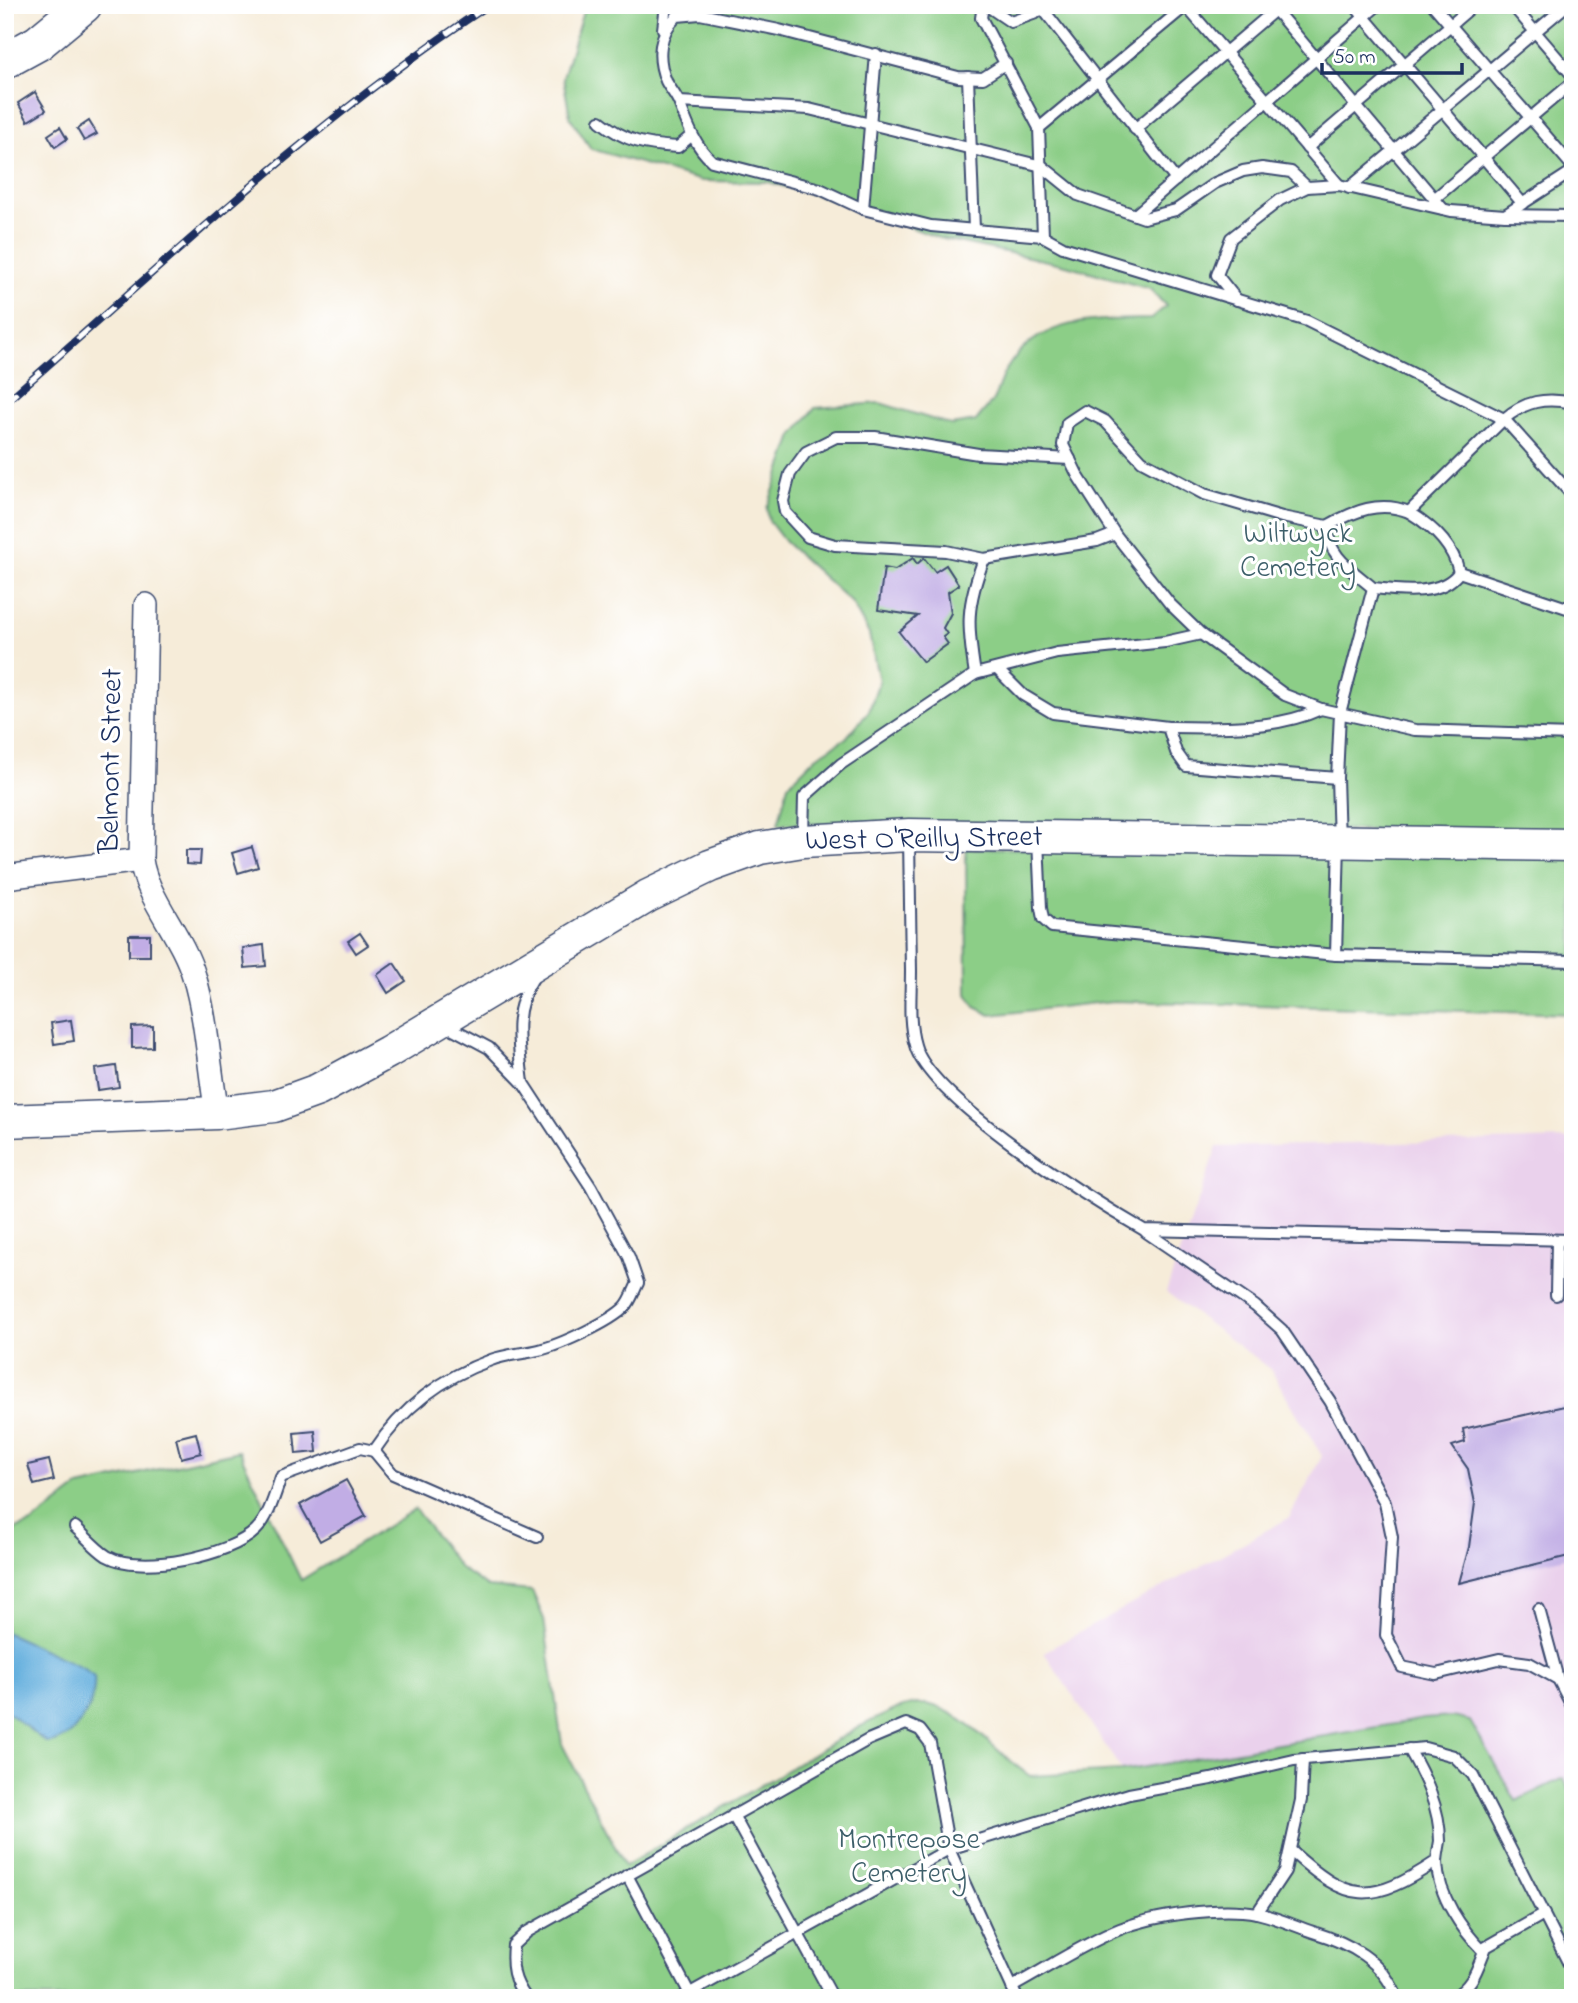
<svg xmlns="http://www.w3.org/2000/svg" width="1578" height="2003" viewBox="0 0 1578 2003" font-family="'Indie Flower',sans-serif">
<rect width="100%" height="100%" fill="#fff"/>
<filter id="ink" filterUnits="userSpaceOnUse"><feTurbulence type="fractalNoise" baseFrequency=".0143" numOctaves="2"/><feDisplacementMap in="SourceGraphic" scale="14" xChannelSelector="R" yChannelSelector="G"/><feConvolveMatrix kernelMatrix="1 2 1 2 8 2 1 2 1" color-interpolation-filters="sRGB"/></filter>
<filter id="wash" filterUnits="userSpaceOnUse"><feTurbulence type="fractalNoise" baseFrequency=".00686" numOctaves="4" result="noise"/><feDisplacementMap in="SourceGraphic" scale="28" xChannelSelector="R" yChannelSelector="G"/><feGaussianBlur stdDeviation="1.57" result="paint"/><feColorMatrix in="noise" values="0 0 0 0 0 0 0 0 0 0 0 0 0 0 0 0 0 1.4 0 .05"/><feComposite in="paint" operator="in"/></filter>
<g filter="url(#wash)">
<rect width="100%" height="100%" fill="#f6ecd9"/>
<polygon fill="#ead1ec" points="1573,1139 1573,1796 1562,1778 1516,1801 1470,1721 1453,1717 1424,1719 1122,1771 1044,1652 1289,1518 1322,1456 1271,1370 1166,1292 1217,1147"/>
<g fill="#8cce87" stroke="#547e72" stroke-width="2">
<path d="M585,5h988v827l-795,-8 10,-39 28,-28 30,-19 23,-27 10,-30 -10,-47 -17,-31 -67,-61 -16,-21 -2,-13 26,-72 22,-28 65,-5 71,22 25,-4c5,-7 12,-14 17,-21 5,-10 7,-21 13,-30 32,-54 90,-50 145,-51l15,-13 -16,-17 -84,-24 -127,-27 -101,-38 -71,-18 -65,-1 -111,-32 -21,-32 -7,-40z"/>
<polygon points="966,848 1573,855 1573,1014 1113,1001 991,1015 975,1007 967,994"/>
<path d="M239,1451l62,129 114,-71 45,59 28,19 44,4 12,28 18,125 63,122 236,-140c18,-8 41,-23 61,-22 37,1 77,52 108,72l92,-5 302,-52 29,-2 17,4 46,80 47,-23 10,18v202h-1568v-465l27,-10 47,-36z"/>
</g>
<path fill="#66b0de" stroke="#40709e" stroke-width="2" d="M5,1632l79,36 10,9c3,26 -19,65 -47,66l-42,-33z"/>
<g id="blocks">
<g fill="#c1ade5">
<polygon points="35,92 46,110 28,121 18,103"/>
<polygon points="89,121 97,134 84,141 77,129"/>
<polygon points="60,127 67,139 55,147 48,135"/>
<polygon points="913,558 917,564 924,558 935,572 946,565 959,585 948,592 951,613 943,628 947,634 943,637 948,644 923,662 899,632 918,616 878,610 884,568 895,570"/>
<polygon points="252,847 258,867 238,873 232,853"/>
<polygon points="186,850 201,850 200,865 186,864"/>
<polygon points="360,933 368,945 356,953 348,941"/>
<rect x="129" y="935" width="21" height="21"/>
<polygon points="264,945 266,966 245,968 243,948"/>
<polygon points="394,963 406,981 388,993 377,975"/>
<polygon points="71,1020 74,1041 54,1044 51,1023"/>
<polygon points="153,1026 153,1047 132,1048 132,1027"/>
<polygon points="116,1066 119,1087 98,1090 95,1069"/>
<polygon points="1573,1404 1573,1555 1459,1583 1469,1547 1475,1503 1468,1469 1452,1446 1465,1442 1463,1429"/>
<polygon points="315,1431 317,1452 296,1454 294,1433"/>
<polygon points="196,1433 201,1453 181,1458 176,1438"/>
<polygon points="49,1460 54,1480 34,1485 28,1465"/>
<polygon points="346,1480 366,1516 320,1541 300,1505"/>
</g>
</g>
</g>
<g filter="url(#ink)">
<use href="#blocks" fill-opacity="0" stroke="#3c4b70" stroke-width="2"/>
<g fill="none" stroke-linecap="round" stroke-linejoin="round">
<defs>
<g id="lane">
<path d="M983,5l-2,13 58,110 4,108 20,11 244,74 197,98c21,-18 41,-22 69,-16"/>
<polyline points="986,5 1011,22 1036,13 1045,5"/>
<polyline points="1185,5 1339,185"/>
<polyline points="1271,5 1443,209"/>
<polyline points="1354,5 1523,204"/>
<polyline points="1433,5 1573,167"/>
<polyline points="1512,5 1573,76"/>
<polyline points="1042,8 1176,180"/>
<polyline points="663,29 666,5"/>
<path d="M1006,63l-23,15 -25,-1 -179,-47 -79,-16 -23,2c-18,17 -21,41 -11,65 4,8 11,15 14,24 8,21 15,41 32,56l108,28 43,20 68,17 112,10"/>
<polyline points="968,77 974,229"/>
<polyline points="679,102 809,109 1042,166 1078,195 1144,218 1176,210 1215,183 1243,171 1262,168 1291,172 1307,187"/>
<path d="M600,121c26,21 45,24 78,26l14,-12"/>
<polyline points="1039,128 1187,5"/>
<polyline points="1135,129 1281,5"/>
<polyline points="1307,148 1474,5"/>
<polyline points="1349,188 1567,5"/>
<polyline points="1434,199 1573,82"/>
<polyline points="863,209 876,54"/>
<polyline points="1135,215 1378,5"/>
<polyline points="1506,215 1573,216"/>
<polyline points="1237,300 1217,275 1231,238 1280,200 1307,187 1339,185 1451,211 1505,215 1573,171"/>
<polyline points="1070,459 978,454 875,437 836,437 806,452 790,474 783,501 785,512 808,537 835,545 946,551 984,559 1097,541 1115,534"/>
<path d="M1409,512c23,14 44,33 50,60"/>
<path d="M1327,526c27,-15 53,-26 82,-14l95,-93 69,77"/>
<path d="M1373,588c26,3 69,9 86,-16l114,38"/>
<polyline points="997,669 1023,695 1053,713 1168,727 1176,752 1186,766 1337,778"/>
<path d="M975,674c-8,-49 -9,-68 9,-115"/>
<path d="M1168,727c48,1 108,3 153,-18"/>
<polyline points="803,837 804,797 841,764 975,674 1057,653 1165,642 1201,634"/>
<path d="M909,838c1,44 1,89 2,133 0,25 -3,51 4,74 14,54 177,155 229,185l429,10"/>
<polyline points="1038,840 1041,908 1043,919 1052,927 1336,955 1573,961"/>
<path d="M1336,955l3,-113 -2,-64 3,-65 33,-125c-21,-18 -46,-32 -46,-62l-45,-9 -78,-23 -62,-33 -37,-40 -20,-10 -18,12 -4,22 15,31 37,58 55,70 31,30 84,61 36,14 94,21 158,5"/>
<path d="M444,1024l45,24 34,35 68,104 38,70 9,26c-4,7 -7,18 -13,24 -15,15 -65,38 -86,43 -16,4 -33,4 -48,10 -48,17 -89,48 -117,91l19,23 144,63"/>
<path d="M523,1083c-4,-37 -12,-72 10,-105"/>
<polyline points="1146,1232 1255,1306 1282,1330 1330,1401 1385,1503 1392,1537 1386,1635 1402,1667 1436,1674 1499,1659 1529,1663 1558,1679"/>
<polyline points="1556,1295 1557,1240"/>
<path d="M75,1527c10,9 21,22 32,29 33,19 123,0 149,-26 13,-13 19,-36 25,-53l79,-29 14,3"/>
<polyline points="1539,1609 1558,1679 1573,1708"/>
<path d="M1409,1749c16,28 31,59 31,92 -1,7 -3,15 -3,22 1,33 25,67 47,89"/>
<polyline points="733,1815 833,1998"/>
<path d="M1290,1850c59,54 81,55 147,11"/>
<polyline points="627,1875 692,1998"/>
<polyline points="1257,1913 1285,1871 1301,1800 1303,1759"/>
<path d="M1012,1987c35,-19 71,-43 108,-58 35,-14 100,-23 137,-16 18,4 38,13 56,19 36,11 70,28 84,66"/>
<path d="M526,1998c-13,-18 -15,-31 -13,-53l14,-13 341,-192 38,-16 14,6 10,13 19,106 68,149"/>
<polyline points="681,1998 949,1849 1129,1794 1211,1779 1294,1760 1425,1748 1454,1756 1473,1775 1573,1972"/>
<path d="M1452,1998c22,-13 25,-29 34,-51l58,-33"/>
</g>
<g id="street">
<path d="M146,605l-5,255c6,39 41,75 53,116 13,43 15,92 23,137"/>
<polyline points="5,877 141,860"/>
</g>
<polyline id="secondary" points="5,1121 217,1113 274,1106 318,1090 388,1052 648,896 710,866 760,848 803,841 909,835 1573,845"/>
<polyline id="primary" points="5,61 38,43 84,5"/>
</defs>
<use href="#lane" stroke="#3c4b70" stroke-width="14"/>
<use href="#street" stroke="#3c4b70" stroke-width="26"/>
<use href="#secondary" stroke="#3c4b70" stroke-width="35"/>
<use href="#primary" stroke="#3c4b70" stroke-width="38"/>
<use href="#lane" stroke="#fff" stroke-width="10"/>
<use href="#street" stroke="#fff" stroke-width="23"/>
<use href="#secondary" stroke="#fff" stroke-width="32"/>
<use href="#primary" stroke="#fff" stroke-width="35"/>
<defs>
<path id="rail" d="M5,403c158,-138 308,-282 484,-398"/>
</defs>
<use href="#rail" stroke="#1b2f5e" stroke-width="8"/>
<use href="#rail" stroke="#fff" stroke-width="5" stroke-dasharray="16" stroke-linecap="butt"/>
</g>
</g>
<g text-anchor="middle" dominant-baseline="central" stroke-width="6" stroke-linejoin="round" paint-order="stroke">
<g font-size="30" fill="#3d5f6a" stroke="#fff">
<text x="1298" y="535">Wiltwyck<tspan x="1298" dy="34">Cemetery</tspan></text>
<text x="909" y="1841">Montrepose<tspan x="909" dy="34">Cemetery</tspan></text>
</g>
<g font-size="30" fill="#1b2f5e" stroke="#fff">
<text transform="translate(112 761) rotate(-89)">Belmont Street</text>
<text transform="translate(924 840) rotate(-1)">West O'Reilly Street</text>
</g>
</g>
<rect width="1578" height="2003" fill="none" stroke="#fff" stroke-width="28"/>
<path d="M1322 63v10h140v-10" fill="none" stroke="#1b2f5e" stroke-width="3.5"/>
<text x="1333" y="63" font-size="21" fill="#1b2f5e" stroke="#ffffff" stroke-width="5" paint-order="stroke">50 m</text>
</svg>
